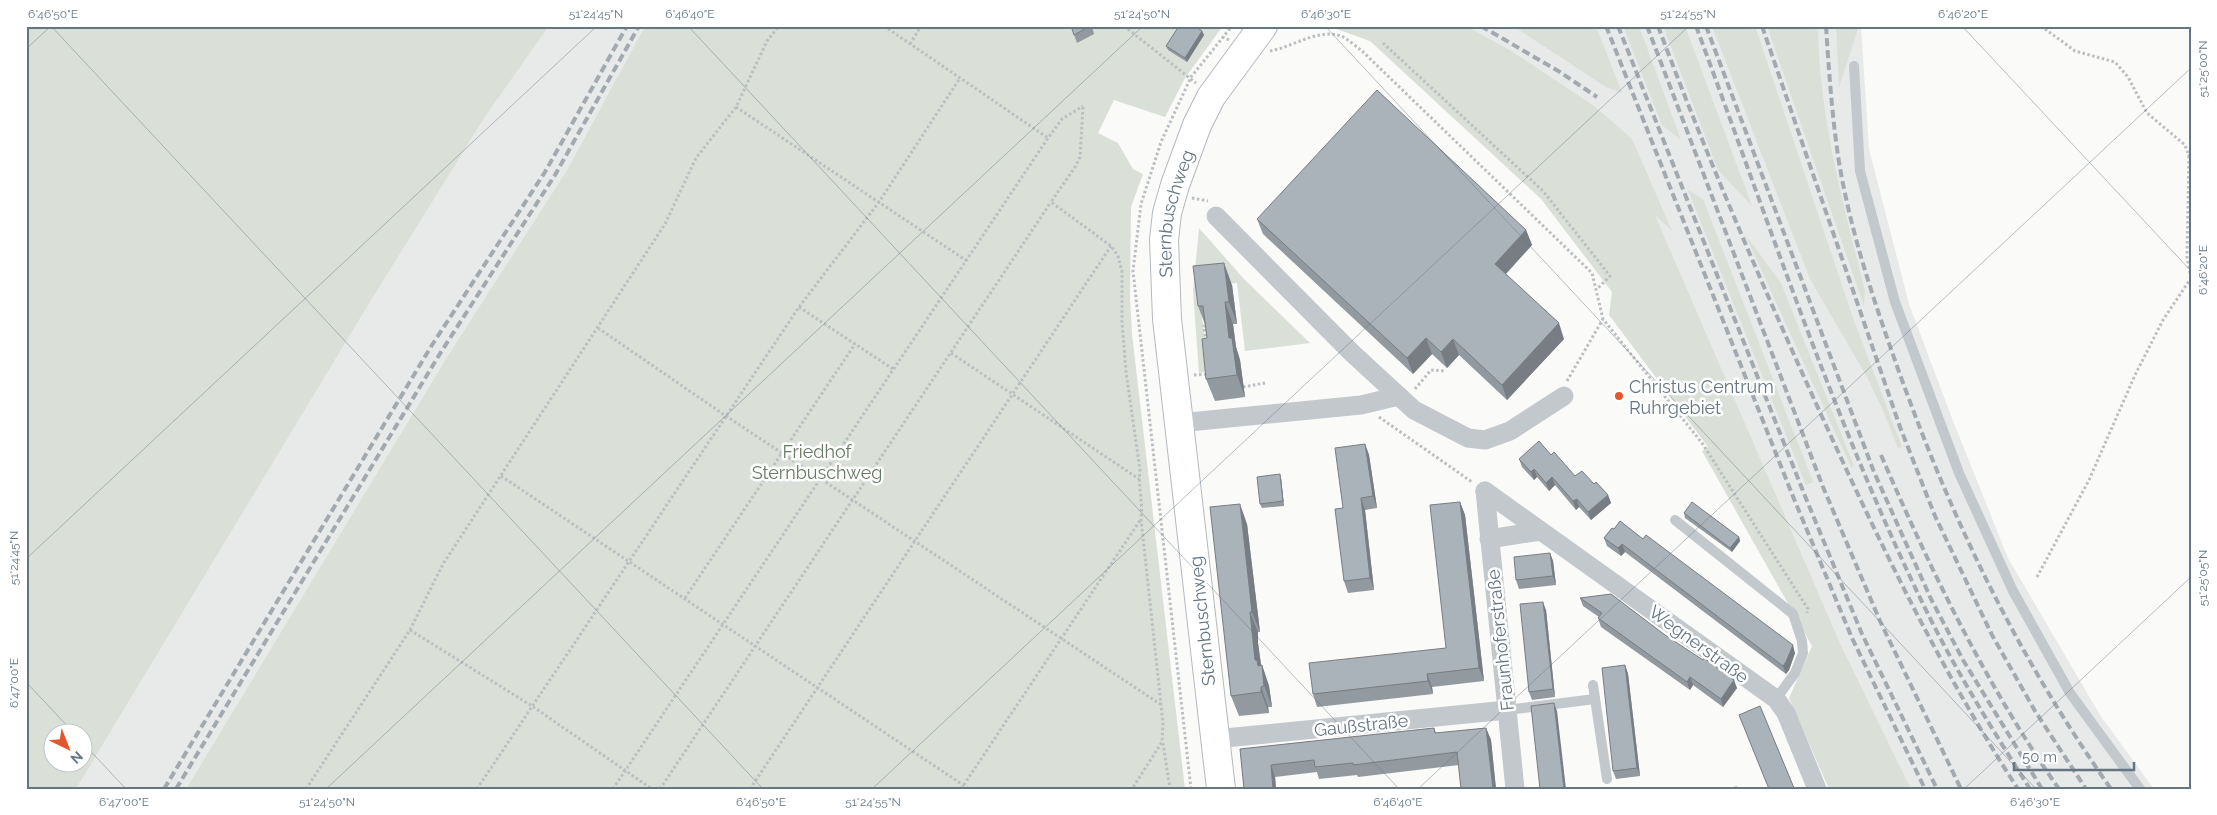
<svg xmlns="http://www.w3.org/2000/svg" width="2217" height="815" viewBox="0 0 2217 815" font-family="Raleway,sans-serif">
<rect width="100%" height="100%" fill="#fafaf8"/>
<g fill="#e8e9e9">
<polygon points="549,26 645,26 567,170 447,357 186,789 76,789 367,307 485,117"/>
<polygon points="1467,26 1513,26 1522,31 1587,26 1861,26 1869,149 1909,304 1953,421 2008,558 2100,715 2154,789 1911,789 1840,643 1654,213 1593,105 1510,50"/>
</g>
<g fill="#dadfd7" fill-rule="evenodd">
<path d="M26,26h523l-64,91 -118,190 -291,482h-50zM52,732h30v30h-30z"/>
<polygon points="645,26 1223,26 1185,78 1165,117 1114,100 1098,133 1118,143 1133,169 1143,174 1131,207 1130,298 1132,334 1185,789 186,789 447,357 567,170"/>
<polygon points="1328,26 1467,26 1510,50 1593,105 1632,139 1672,231 1655,215 1840,643 1911,789 1829,789 1789,698 1812,646 1702,451 1708,447 1609,315 1612,292 1541,199 1370,41"/>
<polygon points="1513,26 1596,26 1622,93 1606,87"/>
<polygon points="1623,26 1639,26 1681,140 1662,125"/>
<polygon points="1663,26 1685,26 1752,206 1718,170"/>
<polygon points="1712,26 1755,26 1853,318 1902,447 1898,448 1882,408 1867,377 1810,279"/>
<path d="M1767,26h51c1,90 25,178 47,265l-1,15z"/>
<polygon points="1836,26 1859,26 1839,87"/>
<polygon points="1688,190 1703,199 1813,482 1806,485"/>
<polygon points="1199,228 1244,279 1310,343 1245,351 1237,283 1197,286 1210,371 1199,373 1193,291"/>
<polygon points="1745,234 1781,283 1854,466 1851,467"/>
</g>
<g fill="none" stroke-linecap="round" stroke-linejoin="round">
<defs>
<g id="secondary">
<path id="s1" d="M1221,789l-54,-470 -3,-79 3,-27 8,-28 22,-60 14,-28 52,-71"/>
</g>
</defs>
<use href="#secondary" stroke="#b3babf" stroke-width="30"/>
<g stroke="#bbbfc2" stroke-width="3" stroke-dasharray="2.5 2.5" stroke-linecap="butt">
<polyline points="884,26 1048,138"/>
<polyline points="1124,26 1196,83"/>
<polyline points="2041,26 2075,51 2115,62 2128,77 2147,113 2185,145 2189,156 2191,150"/>
<polyline points="1222,37 1229,40"/>
<polyline points="1383,43 1543,191 1610,276 1597,289"/>
<polyline points="910,44 921,26"/>
<path d="M1270,51c23,-4 48,-23 71,-15 7,3 14,10 20,14l231,223 11,46 99,124 106,166 -1,4"/>
<polyline points="736,107 967,261"/>
<path d="M1083,107l-3,50 -5,10 -24,35 60,44 7,10 4,16v50l4,50 14,98c-2,16 3,32 1,49l22,204 -1,19 -30,47"/>
<polyline points="2189,156 2187,257 2191,278"/>
<polyline points="1192,198 1208,201"/>
<polyline points="799,307 893,369"/>
<polyline points="1206,326 1204,326 1206,341"/>
<polyline points="598,328 726,416 1160,704"/>
<polyline points="951,353 1139,479"/>
<polyline points="1194,375 1210,374"/>
<polyline points="1567,381 1603,319"/>
<polyline points="1243,387 1265,383"/>
<polyline points="1415,389 1431,370 1446,371"/>
<polyline points="1379,417 1472,482"/>
<polyline points="501,476 969,789"/>
<polyline points="2037,577 2089,480 2135,375 2163,320 2191,278"/>
<polyline points="685,598 855,344"/>
<polyline points="410,630 532,706 652,789"/>
<polyline points="1163,743 1170,789"/>
<polyline points="306,789 410,630 443,564 665,224 696,158 736,107 767,41 779,26"/>
<polyline points="477,789 799,307 879,202 960,78"/>
<polyline points="613,789 1048,138 1062,119 1083,106"/>
<polyline points="660,789 1051,202"/>
<polyline points="750,789 1111,246"/>
<polyline points="961,789 1141,519"/>
<polyline points="1191,789 1133,271 1141,204 1161,142 1191,77 1232,26"/>
</g>
<g stroke="#c3c8cc" stroke-width="10">
<polyline points="1854,66 1860,171 1895,302 1959,473 2013,591 2070,693 2140,789"/>
<polyline points="1675,520 1793,614 1802,641 1803,653 1795,673 1776,699"/>
<polyline points="1593,685 1607,779"/>
<polyline points="1507,710 1595,699"/>
</g>
<g stroke="#c3c8cc" stroke-width="19">
<polyline points="1216,216 1351,352 1414,410 1468,438 1485,440 1510,431 1564,396"/>
<polyline points="1179,423 1361,405 1399,396"/>
<polyline points="1485,491 1776,699 1786,713 1817,789"/>
<polyline points="1485,491 1515,789"/>
<polyline points="1489,539 1540,531"/>
<polyline points="1215,739 1507,710"/>
</g>
<use href="#secondary" stroke="#fff" stroke-width="28"/>
<g stroke="#a2aab0" stroke-width="4" stroke-dasharray="8 4" stroke-linecap="butt">
<polyline points="1481,26 1560,72 1597,97"/>
<polyline points="1606,26 1794,499 1852,638 1925,789"/>
<polyline points="1618,26 1805,496 1862,634 1937,789"/>
<polyline points="1647,26 1823,487 1880,621 1961,789"/>
<path d="M1658,26c50,134 107,266 166,395 58,127 118,251 194,368"/>
<path d="M1696,26c72,194 137,392 227,578 31,64 69,125 107,185"/>
<polyline points="1706,26 1874,472 1931,599 1963,660 2042,789"/>
<polyline points="1762,26 1900,427 1935,516 1992,635 2035,711 2086,789"/>
<path d="M1826,26c3,46 6,91 13,136 12,72 35,139 59,207 55,154 119,286 213,420"/>
<path d="M1881,455c50,116 105,230 178,334"/>
<polyline points="164,789 432,345 545,172 627,26"/>
<polyline points="176,789 441,352 555,175 639,26"/>
</g>
</g>
<g fill="#929a9f">
<polygon points="1071,26 1092,26 1094,34 1077,43"/>
<polygon points="1202,31 1204,35 1187,62 1168,50 1166,46"/>
<polygon points="1257,219 1526,230 1532,245 1506,274 1564,339 1507,400 1459,355 1447,368 1432,354 1413,374 1263,234"/>
<polygon points="1232,285 1237,324 1233,324 1236,347 1240,360 1245,397 1215,401 1206,379 1207,338 1206,327 1198,306"/>
<polygon points="1365,444 1369,455 1377,508 1365,510 1374,590 1348,593 1344,581 1343,508"/>
<polygon points="1551,455 1575,476 1594,484 1608,495 1611,503 1591,520 1579,507 1576,510 1555,485 1549,491 1537,477 1534,480 1522,467 1519,459"/>
<polygon points="1281,478 1284,506 1262,508 1260,504"/>
<polygon points="1460,502 1465,515 1484,681 1432,687 1433,694 1317,707 1313,694 1446,648"/>
<polygon points="1684,513 1739,537 1740,541 1732,552 1685,518"/>
<polygon points="1247,524 1260,632 1258,632 1258,643 1261,665 1262,665 1269,686 1272,707 1268,707 1269,713 1239,716 1231,696"/>
<polygon points="1612,528 1795,653 1789,670 1786,674 1625,552 1621,556 1607,546 1604,538"/>
<polygon points="1550,553 1553,561 1556,585 1519,589 1516,580"/>
<polygon points="1580,598 1737,688 1723,707 1693,685 1690,690 1601,627 1598,618 1599,617 1583,606"/>
<polygon points="1546,610 1555,697 1532,700 1529,692"/>
<polygon points="1625,665 1628,674 1640,776 1616,779 1613,771"/>
<polygon points="1434,728 1436,733 1486,728 1491,740 1496,789 1461,789 1459,765 1358,777 1357,775 1319,779 1317,772 1275,777 1276,789 1244,789 1240,749"/>
</g>
<g fill="#777d82">
<polygon points="1202,31 1204,35 1187,62 1185,58"/>
<polygon points="1526,230 1532,245 1500,280 1495,264"/>
<polygon points="1224,263 1232,285 1237,324 1229,302"/>
<polygon points="1225,302 1233,324 1236,347 1240,360 1245,397 1237,375 1229,338"/>
<polygon points="1559,323 1564,339 1507,400 1502,385"/>
<polygon points="1426,338 1432,354 1413,374 1407,358"/>
<polygon points="1453,339 1459,355 1447,368 1441,352"/>
<polygon points="1365,444 1369,455 1377,508 1373,496"/>
<polygon points="1534,469 1537,477 1534,480 1531,472"/>
<polygon points="1280,474 1281,478 1284,506 1283,501"/>
<polygon points="1552,477 1555,485 1549,491 1546,483"/>
<polygon points="1608,495 1611,503 1591,520 1588,512"/>
<polygon points="1361,498 1365,510 1374,590 1370,578"/>
<polygon points="1577,499 1579,507 1576,510 1573,501"/>
<polygon points="1460,502 1465,515 1484,681 1479,668"/>
<polygon points="1240,504 1247,524 1260,632 1252,612"/>
<polygon points="1739,537 1740,541 1732,552 1730,548"/>
<polygon points="1622,544 1625,552 1621,556 1618,548"/>
<polygon points="1550,553 1553,561 1556,585 1553,576"/>
<polygon points="1543,602 1546,610 1555,697 1553,689"/>
<polygon points="1250,612 1258,632 1258,643 1262,672 1262,665 1269,686 1272,707 1255,660 1251,622"/>
<polygon points="1793,645 1795,653 1789,670 1786,674 1783,666"/>
<polygon points="1625,665 1628,674 1640,776 1637,768"/>
<polygon points="1427,674 1432,687 1433,694 1428,681"/>
<polygon points="1690,677 1693,685 1690,690 1687,682"/>
<polygon points="1734,680 1737,688 1723,707 1721,699"/>
<polygon points="1261,687 1268,707 1269,713 1261,692"/>
<polygon points="1554,703 1557,711 1566,789 1564,789"/>
<polygon points="1486,728 1491,740 1496,789 1493,789"/>
<polygon points="1271,765 1275,777 1276,789 1273,789"/>
</g>
<g fill="#aab3b9" stroke="#777d82">
<polygon points="1071,26 1090,26 1074,35"/>
<polygon points="1179,26 1195,26 1202,31 1185,58 1166,46"/>
<polygon points="1377,90 1526,230 1495,264 1559,323 1502,385 1453,339 1441,352 1426,338 1407,358 1257,219"/>
<polygon points="1224,263 1229,302 1225,302 1229,338 1232,338 1237,375 1206,379 1202,339 1207,338 1203,306 1198,306 1193,266"/>
<polygon points="1539,441 1551,455 1554,452 1575,476 1582,471 1594,484 1596,482 1608,495 1588,512 1577,499 1573,501 1552,477 1546,483 1534,469 1531,472 1519,459"/>
<polygon points="1365,444 1373,496 1361,498 1370,578 1344,581 1335,509 1343,508 1335,448"/>
<polygon points="1280,474 1283,501 1260,504 1257,477"/>
<polygon points="1460,502 1479,668 1427,674 1428,681 1313,694 1309,663 1446,648 1430,505"/>
<polygon points="1692,502 1739,537 1730,548 1684,513"/>
<polygon points="1240,504 1252,612 1250,612 1251,622 1255,660 1257,660 1258,666 1262,665 1264,686 1261,687 1261,692 1231,696 1210,507"/>
<polygon points="1620,521 1643,539 1646,535 1793,645 1786,662 1783,666 1622,544 1618,548 1604,538 1612,528 1614,529"/>
<polygon points="1550,553 1553,576 1516,580 1514,557"/>
<polygon points="1611,594 1665,635 1703,660 1704,658 1734,680 1721,699 1690,677 1687,682 1598,618 1602,613 1580,598"/>
<polygon points="1543,602 1553,689 1529,692 1520,604"/>
<polygon points="1625,665 1637,768 1613,771 1602,668"/>
<polygon points="1554,703 1564,789 1540,789 1531,706"/>
<polygon points="1760,706 1794,788 1792,789 1769,789 1739,715"/>
<polygon points="1434,728 1435,733 1486,728 1493,789 1461,789 1457,752 1353,765 1353,763 1315,767 1314,760 1271,765 1273,789 1244,789 1240,749"/>
<polygon points="1737,787 1738,789 1722,789"/>
</g>
<path fill="none" stroke="#657683" stroke-width="1" stroke-opacity="0.45" d="M51,26l712,763M688,26l711,763M1325,26l711,763M1962,26l229,245M26,49l25,-23M26,559l571,-533M26,682l47,50M82,742l44,47M326,789l817,-763M872,789l817,-763M1418,789l773,-721M1964,789l227,-212"/>
<circle fill="#e4572e" stroke="#fff" stroke-width="2" cx="1619" cy="396" r="5"/>
<g text-anchor="middle" dominant-baseline="central" stroke-width="5" stroke-linejoin="round" paint-order="stroke">
<g font-size="18" fill="#657683" stroke="#fff">
<text stroke="none"><textPath href="#s1" startOffset="580">Sternbuschweg</textPath></text>
<text transform="translate(1202 621) rotate(-96)">Sternbuschweg</text>
<text transform="translate(1500 640) rotate(-96)">Fraunhoferstraße</text>
<text transform="translate(1699 644) rotate(36)">Wegnerstraße</text>
<text transform="translate(1361 725) rotate(-6)">Gaußstraße</text>
</g>
<g font-size="18" fill="#657683" stroke="#fff" text-anchor="start">
<text x="1629" y="386">Christus Centrum<tspan x="1629" dy="21">Ruhrgebiet</tspan></text>
</g>
<g font-size="18" fill="#687a64" stroke="#fff">
<text x="817" y="451">Friedhof<tspan x="817" dy="21">Sternbuschweg</tspan></text>
</g>
</g>
<rect width="2217" height="815" fill="none" stroke="#ffffff" stroke-width="55"/>
<g transform="translate(68 748) rotate(137)"><circle r="24" fill="#ffffff" stroke="#c1c8cd"/>
<path d="M0-4L9 19L0 12L-9 19Z" fill="#e4572e"/>
<text y="-8" font-size="14" font-weight="bold" text-anchor="middle" fill="#657683">N</text>
</g>
<path d="M2014 762v8h120v-8" fill="none" stroke="#657683" stroke-width="2.5"/>
<text x="2022" y="762" font-size="15" fill="#657683" stroke="#ffffff" stroke-width="4" paint-order="stroke">50 m</text>
<rect x="28" y="28" width="2162" height="760" fill="none" stroke="#657683" stroke-width="2"/>
<g font-size="12" text-anchor="middle" fill="#657683">
<text x="53" y="18">6°46'50"E</text>
<text x="596" y="18">51°24'45"N</text>
<text x="690" y="18">6°46'40"E</text>
<text x="1142" y="18">51°24'50"N</text>
<text x="1326" y="18">6°46'30"E</text>
<text x="1688" y="18">51°24'55"N</text>
<text x="1963" y="18">6°46'20"E</text>
<text transform="translate(2203 69) rotate(-90)" y="4">51°25'00"N</text>
<text transform="translate(2203 270) rotate(-90)" y="4">6°46'20"E</text>
<text transform="translate(14 558) rotate(-90)" y="4">51°24'45"N</text>
<text transform="translate(2203 578) rotate(-90)" y="4">51°25'05"N</text>
<text transform="translate(14 683) rotate(-90)" y="4">6°47'00"E</text>
<text x="124" y="806">6°47'00"E</text>
<text x="327" y="806">51°24'50"N</text>
<text x="761" y="806">6°46'50"E</text>
<text x="873" y="806">51°24'55"N</text>
<text x="1398" y="806">6°46'40"E</text>
<text x="2035" y="806">6°46'30"E</text>
</g>
</svg>
